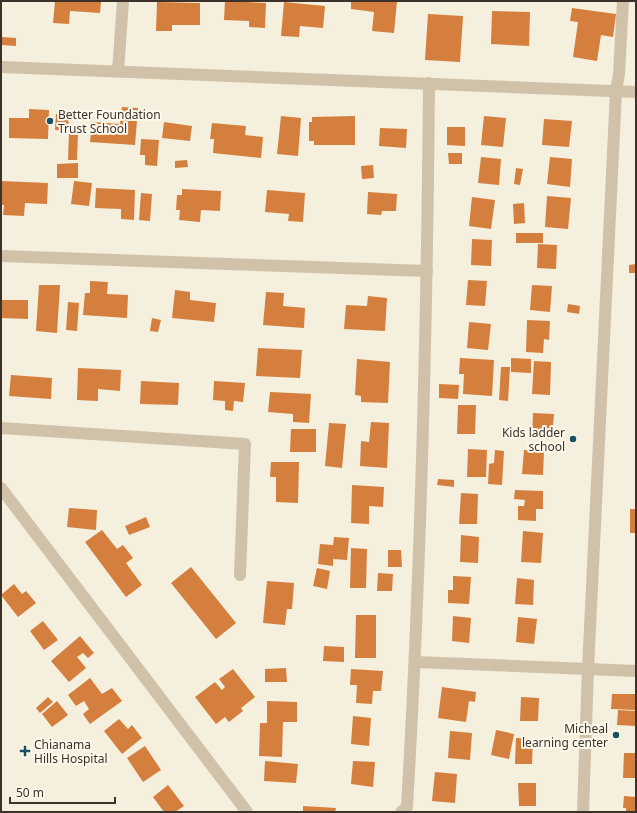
<svg xmlns="http://www.w3.org/2000/svg" width="637" height="813" viewBox="0 0 637 813" font-family="'Noto Sans',sans-serif">
<rect width="100%" height="100%" fill="#f5efde"/>
<g fill="#d47f3d">
<polygon points="55,1 101,1 100,13 70,11 69,24 53,23"/>
<polygon points="225,1 266,3 265,28 249,27 249,21 224,20"/>
<polygon points="351,1 397,1 394,33 372,31 374,12 351,9"/>
<polygon points="157,2 200,3 200,25 172,25 172,31 156,31"/>
<polygon points="284,2 325,6 323,28 300,26 299,37 281,36"/>
<polygon points="572,8 616,14 613,37 601,35 597,61 573,57 578,22 570,21"/>
<polygon points="492,11 530,12 529,46 491,44"/>
<polygon points="428,14 463,16 460,62 425,60"/>
<polygon points="1,37 16,38 16,46 1,45"/>
<polygon points="122,107 138,108 135,145 90,142 92,122 120,124"/>
<polygon points="29,109 49,110 48,139 9,138 9,118 29,118"/>
<polygon points="56,114 69,115 68,131 55,130"/>
<polygon points="281,116 301,118 298,156 277,154"/>
<polygon points="355,116 355,145 314,145 314,141 309,141 309,122 312,122 312,117"/>
<polygon points="484,116 506,118 503,147 481,145"/>
<polygon points="544,119 572,121 569,147 542,145"/>
<polygon points="164,122 192,126 190,141 162,138"/>
<polygon points="212,123 246,126 245,135 263,137 261,158 213,153 214,139 210,139"/>
<polygon points="447,127 465,127 465,146 447,145"/>
<polygon points="380,128 407,129 406,148 379,146"/>
<polygon points="69,132 78,132 77,160 68,160"/>
<polygon points="141,139 159,140 157,166 145,165 145,155 140,155"/>
<polygon points="448,153 462,153 462,164 449,164"/>
<polygon points="481,157 501,159 499,185 478,183"/>
<polygon points="550,157 572,159 570,187 547,184"/>
<polygon points="187,160 188,167 175,168 175,161"/>
<polygon points="78,163 78,178 57,178 57,164"/>
<polygon points="373,165 374,178 362,179 361,166"/>
<polygon points="516,168 523,169 520,185 514,184"/>
<polygon points="1,181 48,183 47,204 25,203 24,216 3,215 4,205 1,205"/>
<polygon points="74,181 92,183 89,206 71,204"/>
<polygon points="96,188 135,190 134,220 121,219 121,209 95,208"/>
<polygon points="182,189 221,191 220,211 201,210 200,222 179,220 180,210 176,210 177,195 182,195"/>
<polygon points="267,190 305,193 303,222 288,221 289,214 265,212"/>
<polygon points="368,192 397,194 396,211 382,211 381,215 367,214"/>
<polygon points="141,193 152,194 150,221 139,220"/>
<polygon points="547,196 571,198 568,229 545,227"/>
<polygon points="472,197 495,200 491,229 469,226"/>
<polygon points="524,203 525,223 514,224 513,204"/>
<rect x="516" y="233" width="27" height="10"/>
<polygon points="472,239 492,240 491,266 471,265"/>
<polygon points="538,244 557,245 556,269 537,268"/>
<polygon points="636,264 636,273 629,273 629,265"/>
<polygon points="468,280 487,281 485,306 466,305"/>
<polygon points="90,281 108,282 107,294 128,295 127,318 83,315 85,293 90,293"/>
<polygon points="39,285 60,285 57,333 36,331"/>
<polygon points="532,285 552,286 550,312 530,310"/>
<polygon points="175,290 190,292 190,300 216,303 214,322 172,318"/>
<polygon points="266,292 284,293 283,306 305,308 304,328 263,325"/>
<polygon points="368,296 387,298 385,331 344,329 346,305 367,306"/>
<polygon points="1,300 28,300 28,319 1,318"/>
<polygon points="68,302 79,303 77,331 66,330"/>
<polygon points="568,304 580,306 579,314 567,312"/>
<polygon points="152,318 161,320 158,332 150,331"/>
<polygon points="527,320 550,321 549,340 544,339 543,353 526,352"/>
<polygon points="469,322 491,324 488,350 467,348"/>
<polygon points="258,348 302,350 300,378 256,376"/>
<polygon points="460,358 494,360 492,396 463,394 464,374 459,374"/>
<polygon points="511,358 531,359 531,373 511,372"/>
<polygon points="357,359 390,362 388,403 361,402 361,396 355,395"/>
<polygon points="534,361 551,362 550,395 532,394"/>
<polygon points="501,367 510,367 508,401 499,400"/>
<polygon points="78,368 121,370 120,391 98,389 98,401 77,400"/>
<polygon points="11,375 52,378 51,399 9,396"/>
<polygon points="141,381 179,383 178,405 140,404"/>
<polygon points="214,381 245,383 243,402 234,401 233,411 225,410 225,401 213,400"/>
<polygon points="439,384 459,385 458,399 439,398"/>
<polygon points="270,392 311,394 309,423 293,422 293,414 268,412"/>
<polygon points="458,405 476,405 475,434 457,434"/>
<polygon points="533,413 554,414 552,439 532,438"/>
<polygon points="371,422 389,423 387,468 360,466 361,441 369,442"/>
<polygon points="329,423 346,424 342,468 325,466"/>
<polygon points="291,429 316,429 316,452 290,452"/>
<polygon points="468,449 487,450 486,477 467,477"/>
<polygon points="495,450 504,451 502,485 488,484 489,464 494,463"/>
<polygon points="524,450 544,451 543,475 522,474"/>
<polygon points="271,462 299,462 298,503 276,502 276,477 270,477"/>
<polygon points="438,479 454,480 454,487 437,485"/>
<polygon points="352,485 384,487 383,507 369,506 369,524 351,523"/>
<polygon points="515,490 543,491 543,509 536,509 536,521 518,520 518,506 524,506 525,500 514,499"/>
<polygon points="461,493 478,494 477,524 459,524"/>
<polygon points="69,508 97,510 96,530 67,527"/>
<rect x="630" y="509" width="6" height="24"/>
<polygon points="146,517 150,527 129,535 125,526"/>
<polygon points="102,530 117,549 123,545 133,558 126,563 142,585 126,597 85,542"/>
<polygon points="523,531 543,533 541,563 521,562"/>
<polygon points="461,535 479,537 478,563 460,562"/>
<polygon points="334,537 349,538 347,560 333,559 333,566 318,564 320,544 333,545"/>
<polygon points="351,548 367,549 366,588 350,588"/>
<polygon points="388,550 401,550 402,567 388,567"/>
<polygon points="191,567 236,623 216,639 171,583"/>
<polygon points="317,568 330,571 327,589 313,586"/>
<polygon points="378,573 393,574 392,591 377,591"/>
<polygon points="453,576 471,577 469,604 448,603 448,590 453,590"/>
<polygon points="517,578 534,580 533,605 515,604"/>
<polygon points="267,581 294,583 292,609 287,609 285,625 263,623"/>
<polygon points="14,584 22,594 26,591 36,603 18,617 1,595"/>
<polygon points="356,615 376,615 376,658 355,658"/>
<polygon points="453,616 471,618 469,643 452,641"/>
<polygon points="518,617 537,619 534,644 516,642"/>
<polygon points="43,621 58,640 44,650 30,631"/>
<polygon points="80,636 94,653 88,658 83,653 77,657 86,668 69,682 51,661"/>
<polygon points="324,646 344,647 344,662 323,661"/>
<polygon points="286,668 287,682 265,682 265,669"/>
<polygon points="233,669 255,697 241,708 243,711 229,722 225,717 216,724 195,697 215,682 222,690 225,687 219,679"/>
<polygon points="351,669 383,671 381,691 373,691 372,704 356,703 357,685 350,685"/>
<polygon points="90,678 102,694 112,688 122,701 90,724 83,714 89,709 84,701 76,706 68,695"/>
<polygon points="442,687 476,692 475,702 469,701 466,722 438,718"/>
<polygon points="612,694 636,694 636,710 611,709"/>
<polygon points="48,697 53,702 40,713 36,708"/>
<polygon points="521,697 539,698 538,721 520,721"/>
<polygon points="57,701 68,715 52,727 42,714"/>
<polygon points="267,701 297,702 297,722 283,722 282,757 259,756 260,723 267,723"/>
<polygon points="618,710 636,711 636,726 617,725"/>
<polygon points="353,716 371,718 369,746 351,744"/>
<polygon points="119,719 128,729 132,725 142,738 122,754 104,731"/>
<polygon points="496,730 514,734 509,759 491,755"/>
<polygon points="450,731 472,733 470,760 448,758"/>
<polygon points="516,738 533,739 532,764 515,764"/>
<polygon points="145,746 161,770 143,782 127,758"/>
<polygon points="624,753 636,753 636,778 623,778"/>
<polygon points="265,761 298,764 296,783 264,781"/>
<polygon points="353,761 375,762 373,787 351,784"/>
<polygon points="435,772 457,774 455,803 432,801"/>
<polygon points="518,783 536,783 536,806 519,806"/>
<polygon points="168,785 184,806 175,812 164,812 153,797"/>
<polygon points="624,796 636,797 636,812 626,812 626,808 623,808"/>
<polygon points="303,806 336,808 335,812 303,812"/>
</g>
<g fill="none" stroke-linecap="round" stroke-linejoin="round">
<g stroke="#d0c2a8" stroke-width="12">
<polyline points="1,67 636,92"/>
<polyline points="118,71 123,1"/>
<polyline points="1,256 427,271"/>
<polyline points="1,428 245,444 240,575"/>
<polyline points="1,488 247,812"/>
<polyline points="416,662 636,671"/>
<path d="M401,812l6,-5c14,-241 20,-482 22,-724"/>
<polyline points="583,812 588,669 616,91 619,74 623,1"/>
</g>
</g>
<g fill="#185063" stroke="#fcf8eb" stroke-width="1.5">
<circle cx="50" cy="121" r="4"/>
<circle cx="573" cy="439" r="4"/>
<circle cx="616" cy="735" r="4"/>
<path d="M23 745h4v4h4v4h-4v4h-4v-4h-4v-4h4z"/>
</g>
<g text-anchor="middle" dominant-baseline="central" stroke-width="4" stroke-linejoin="round" paint-order="stroke">
<g font-size="12" fill="#3c3229" stroke="#fcf8eb" text-anchor="start">
<text x="58" y="114">Better Foundation<tspan x="58" dy="14">Trust School</tspan></text>
<text x="565" y="432" text-anchor="end">Kids ladder<tspan x="565" dy="14">school</tspan></text>
<text x="608" y="728" text-anchor="end">Micheal<tspan x="608" dy="14">learning center</tspan></text>
<text x="34" y="744">Chianama<tspan x="34" dy="14">Hills Hospital</tspan></text>
</g>
</g>
<rect width="637" height="813" fill="none" stroke="#3c3229" stroke-width="4"/>
<path d="M10 797v6h105v-6" fill="none" stroke="#3c3229" stroke-width="2"/>
<text x="16" y="797" font-size="12" fill="#3c3229" stroke="#fcf8eb" stroke-width="3" paint-order="stroke">50 m</text>
</svg>
